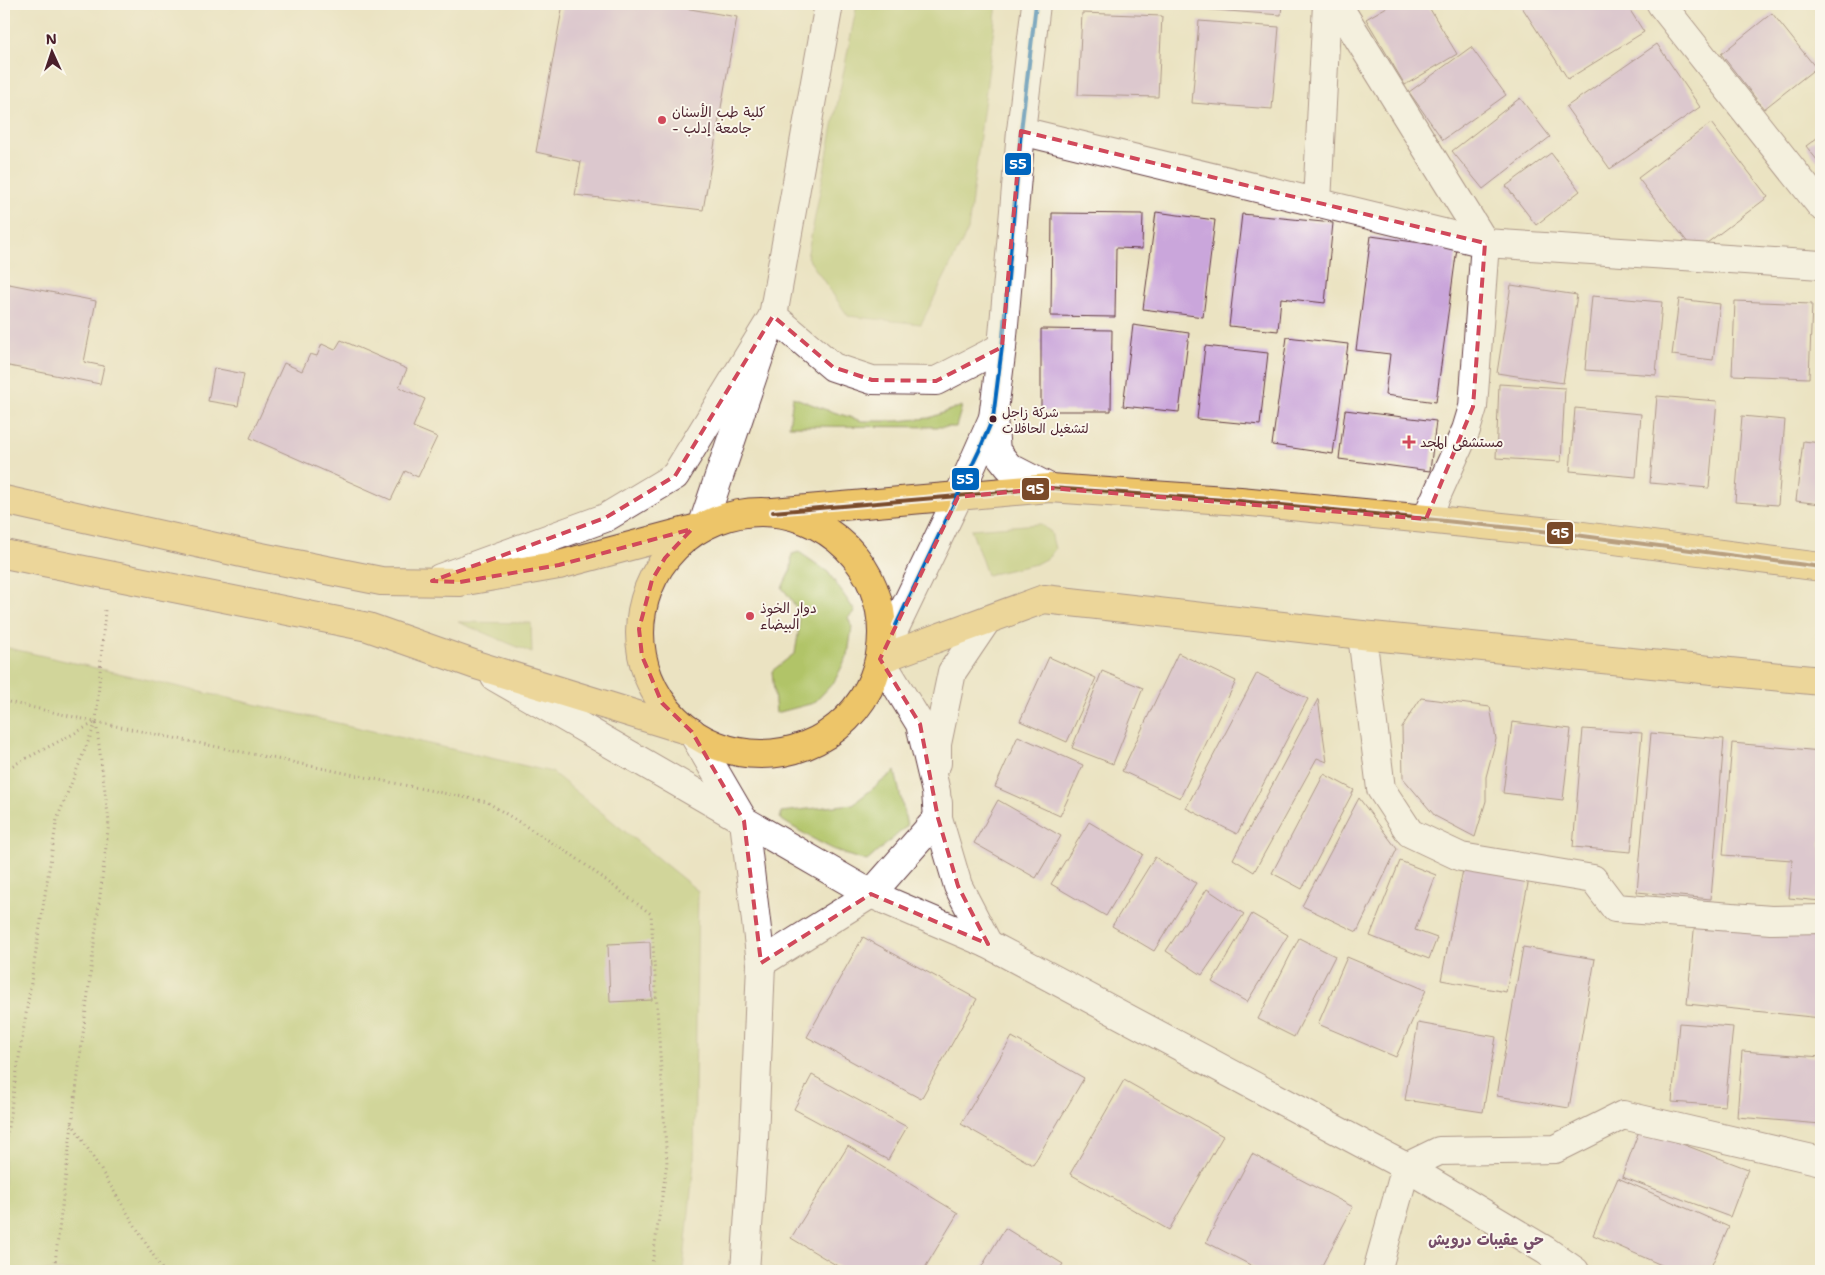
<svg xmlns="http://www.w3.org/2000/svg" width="1825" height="1275" viewBox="0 0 1825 1275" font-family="'Shantell Sans','Playpen Sans Arabic',sans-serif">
<rect width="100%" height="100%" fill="#fbf7ec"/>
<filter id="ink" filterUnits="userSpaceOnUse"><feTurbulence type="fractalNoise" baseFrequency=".02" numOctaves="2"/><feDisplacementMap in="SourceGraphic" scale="10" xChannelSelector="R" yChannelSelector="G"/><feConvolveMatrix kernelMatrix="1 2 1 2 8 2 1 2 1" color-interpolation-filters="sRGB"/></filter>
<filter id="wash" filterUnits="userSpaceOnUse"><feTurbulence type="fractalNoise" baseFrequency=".0096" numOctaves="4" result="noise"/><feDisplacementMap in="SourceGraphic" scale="20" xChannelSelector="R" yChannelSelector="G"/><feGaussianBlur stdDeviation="1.12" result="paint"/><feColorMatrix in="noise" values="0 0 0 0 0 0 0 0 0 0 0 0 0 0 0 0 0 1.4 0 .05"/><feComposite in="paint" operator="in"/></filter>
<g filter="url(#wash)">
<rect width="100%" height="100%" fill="#ebe3c2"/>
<g fill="#b1c468" stroke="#7e724a">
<polygon points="857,4 997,4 968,230 921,324 848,316 807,257"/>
<polygon points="793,397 824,409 862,421 897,421 929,418 962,406 956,427 789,426"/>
<polygon points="1040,524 1051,532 1055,549 1049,557 1036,564 987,575 971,529"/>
<path d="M799,552l29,20 27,39 -7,7 4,9 -4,28 -14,27 -20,21 -38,10 -4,-42 23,-18c5,-31 9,-40 -13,-65l9,-19 1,-15z"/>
<polygon points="458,622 531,623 532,653"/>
<polygon points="4,647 552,772 698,891 694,1162 683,1271 4,1271"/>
<path d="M895,771l12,55 -40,35c-31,-7 -61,-26 -87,-42l1,-7 72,-8z"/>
</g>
<g id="blocks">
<g fill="#caa6db">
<polygon points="563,4 661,4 737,17 703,210 575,195 581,162 536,152"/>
<polygon points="1201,4 1282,4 1281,15 1201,9"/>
<polygon points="1392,4 1427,4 1457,54 1405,85 1366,19"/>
<polygon points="1520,4 1626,4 1644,32 1568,79"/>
<polygon points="1082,13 1162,16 1158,97 1078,95"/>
<polygon points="1772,13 1816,68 1764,109 1721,54"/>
<polygon points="1199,21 1279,27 1272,109 1192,103"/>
<polygon points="1657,44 1700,107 1610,169 1566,107"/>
<polygon points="1471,47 1506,95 1443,140 1409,92"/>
<polygon points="1520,98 1550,137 1483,189 1452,151"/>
<polygon points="1711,123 1768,197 1695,252 1638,178"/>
<polygon points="1821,135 1821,165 1806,146"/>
<polygon points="1551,153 1580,191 1536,225 1506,186"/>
<polygon points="1156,212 1215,220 1203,317 1143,309"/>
<polygon points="1052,213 1143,214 1142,249 1116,248 1115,317 1051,316"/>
<polygon points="1242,214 1333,223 1325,303 1281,298 1278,331 1229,326"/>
<polygon points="1371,236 1457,248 1436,402 1385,395 1390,354 1356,350"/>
<polygon points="4,283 96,301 84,362 104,366 100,384 4,365"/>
<polygon points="1511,285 1577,295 1563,383 1497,373"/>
<polygon points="1592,296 1662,302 1656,375 1585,370"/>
<polygon points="1679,299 1720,304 1713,360 1672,355"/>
<polygon points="1735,301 1812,304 1809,378 1732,375"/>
<polygon points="1133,325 1189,333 1179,412 1123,406"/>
<polygon points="1041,329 1112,330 1111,411 1041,411"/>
<polygon points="1287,337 1348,344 1333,454 1272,445"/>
<polygon points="341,340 407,369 399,387 425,399 413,427 437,437 418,477 405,471 391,500 250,438 284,363 302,371 310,354 317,356 322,344 335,350"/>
<polygon points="1205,346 1268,353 1260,425 1197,419"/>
<polygon points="1820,350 1821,350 1821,401 1817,400"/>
<polygon points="214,368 244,374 238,406 208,401"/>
<polygon points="1499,384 1565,388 1561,462 1496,458"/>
<polygon points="1657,396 1717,401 1709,488 1650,483"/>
<polygon points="1575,408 1641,414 1636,477 1570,471"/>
<polygon points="1345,410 1436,421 1430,471 1339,459"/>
<polygon points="1742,416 1785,420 1778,505 1735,502"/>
<polygon points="1803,441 1821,443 1821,504 1796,501"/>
<polygon points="1178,653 1236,681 1180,798 1122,771"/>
<polygon points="1049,657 1096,678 1067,742 1020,721"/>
<polygon points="1102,671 1143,688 1113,764 1072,748"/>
<polygon points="1257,673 1308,699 1237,834 1186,808"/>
<polygon points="1421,698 1490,707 1496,739 1486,777 1486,801 1475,837 1435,816 1403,778 1402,727"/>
<polygon points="1318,699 1327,762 1317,758 1254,872 1233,859"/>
<polygon points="1512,722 1571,729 1563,800 1503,793"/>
<polygon points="1583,729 1642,733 1631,852 1573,847"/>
<polygon points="1651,733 1724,739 1711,899 1637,892"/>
<polygon points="1018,736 1083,765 1060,816 995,787"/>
<polygon points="1732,743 1821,751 1821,901 1789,898 1792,860 1723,855"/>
<polygon points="1324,774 1354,790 1302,889 1272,873"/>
<polygon points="1359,798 1397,849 1357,932 1302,906"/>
<polygon points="998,800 1061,836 1036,878 974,843"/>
<polygon points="1089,822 1143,854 1106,916 1051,884"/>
<polygon points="1155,857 1196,883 1154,951 1112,926"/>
<polygon points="1400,861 1436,875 1415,930 1437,938 1429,959 1370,936"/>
<polygon points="1464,865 1529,879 1506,992 1441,980"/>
<polygon points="1207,889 1244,914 1202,975 1166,951"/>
<polygon points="1252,914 1288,935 1247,1002 1212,982"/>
<polygon points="1695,921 1821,934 1821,1018 1687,1004"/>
<polygon points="863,937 977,999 921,1099 807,1037"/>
<polygon points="1299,938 1335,956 1294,1037 1258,1019"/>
<polygon points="650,942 652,1000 610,1002 608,944"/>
<polygon points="1523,947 1595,959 1569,1108 1497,1096"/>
<polygon points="1347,957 1426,990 1396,1057 1318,1024"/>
<polygon points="1418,1023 1496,1037 1483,1112 1405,1100"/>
<polygon points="1679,1023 1733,1027 1725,1106 1672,1102"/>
<polygon points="1012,1037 1084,1078 1033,1165 961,1124"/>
<polygon points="1742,1051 1821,1057 1821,1124 1737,1117"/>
<polygon points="812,1075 907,1127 888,1160 794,1109"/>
<polygon points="1124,1080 1223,1136 1169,1230 1070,1174"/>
<polygon points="1640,1128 1748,1169 1730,1217 1622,1177"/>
<polygon points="848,1146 958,1213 923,1271 846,1271 791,1238"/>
<polygon points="1252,1154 1353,1207 1319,1271 1262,1271 1206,1242"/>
<polygon points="1618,1178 1729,1227 1709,1271 1675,1271 1593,1235"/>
<polygon points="1005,1228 1063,1264 1058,1271 979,1271"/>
</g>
</g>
</g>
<g filter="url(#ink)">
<use href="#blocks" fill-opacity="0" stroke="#623c42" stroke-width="1"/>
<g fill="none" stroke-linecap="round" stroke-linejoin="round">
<defs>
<g id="minor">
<polyline points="1337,4 1485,243 1473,407 1466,430 1426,519"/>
<polyline points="1661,4 1821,206"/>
<polyline points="1021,131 1485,243 1821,265"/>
<polyline points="1317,203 1327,4"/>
<polyline points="993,418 996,451 1009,467 1050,488"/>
<polyline points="702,527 773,316 829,4"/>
<polyline points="440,578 605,518 675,476 773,316 833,367 872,380 936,381 1002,347"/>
<polyline points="1362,635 1381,789 1410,833 1461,857 1593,879 1615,908 1771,920 1821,919"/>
<polyline points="495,677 871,894 988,944 1406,1167 1545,1250 1575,1271"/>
<polyline points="692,732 744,821 761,963 754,1139 745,1271"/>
<polyline points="937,763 937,744 952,672 987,620"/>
<polyline points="988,944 958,886 938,818 936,792 920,724 880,659 958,497 993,418 1002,347 1021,131 1036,4"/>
<polyline points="761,963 871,894 938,818 938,803"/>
<polyline points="1377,1271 1406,1167 1439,1151 1555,1149 1623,1115 1821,1161"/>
</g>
<g id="major">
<polyline points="4,500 251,555 381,581 460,582 559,565 694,529"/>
<polyline points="773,512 1050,488 1240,501 1426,519 1560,533 1821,567"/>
<circle cx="761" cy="633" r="121"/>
<polyline points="4,554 368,627 476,665 686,730"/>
<polyline points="880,659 1044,599 1362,635 1821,681"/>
</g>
</defs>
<use href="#minor" stroke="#623c42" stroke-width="30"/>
<use href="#major" stroke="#623c42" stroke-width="30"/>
<g stroke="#623c42" stroke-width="3" stroke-dasharray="1 4" stroke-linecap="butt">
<polyline points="4,701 96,722 487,802 572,855 651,914 667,1163 651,1271"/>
<polyline points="4,770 96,722 105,610"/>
<polyline points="72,1123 163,1271"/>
<polyline points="4,1152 57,819 96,722"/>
<polyline points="54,1271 109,822 96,722"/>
</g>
<use href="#minor" stroke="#fff" stroke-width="28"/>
<use href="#major" stroke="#edc569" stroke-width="28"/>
<defs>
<polyline id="bus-1" points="773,512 1050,488 1240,501 1426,519 1560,533 1821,567"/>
<polyline id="bus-2" points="896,625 979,451 993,418 1002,347 1021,131 1036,4"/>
</defs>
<use href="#bus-1" stroke="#fbf7ec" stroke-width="8"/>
<use href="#bus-2" stroke="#fbf7ec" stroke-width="8"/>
<use href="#bus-1" stroke="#7a4b2a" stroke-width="4"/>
<use href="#bus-2" stroke="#0065bd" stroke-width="4"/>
</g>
</g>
<path d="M0 0H1825V1275H0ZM1021,131l464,112 -12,164 -47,112 -376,-31 -92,9 -78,162 40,65 18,94 20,68 30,58 -117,-50 -110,69 -17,-142 -52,-89 -30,-29 -20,-47 -3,-27 13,-49 13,-22 27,-29 -133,36 -99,17 -28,-1 173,-63 70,-42 98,-160 60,51 39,13 64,1 66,-34z" fill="#ebe3c2" fill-opacity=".55" fill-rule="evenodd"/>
<path fill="none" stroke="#d1495b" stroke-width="4" stroke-dasharray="10 6" stroke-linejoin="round" d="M1021,131l464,112 -12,164 -47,112 -376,-31 -92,9 -78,162 40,65 18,94 20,68 30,58 -117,-50 -110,69 -17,-142 -52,-89 -30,-29 -20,-47 -3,-27 13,-49 13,-22 27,-29 -133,36 -99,17 -28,-1 173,-63 70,-42 98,-160 60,51 39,13 64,1 66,-34z"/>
<g fill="#d1495b" stroke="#fbf7ec" stroke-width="2">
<circle cx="662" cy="120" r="5"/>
<path d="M1406.5 434.5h5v5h5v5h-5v5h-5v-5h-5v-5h5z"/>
<circle cx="750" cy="616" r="5"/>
</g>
<circle fill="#4a1f2b" stroke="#fbf7ec" stroke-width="2" cx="993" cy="419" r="4.5"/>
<g text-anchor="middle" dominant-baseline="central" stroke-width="4" stroke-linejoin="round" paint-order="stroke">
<g font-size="13" fill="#4a1f2b" stroke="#fbf7ec" text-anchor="start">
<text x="1002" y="412">شركة زاجل<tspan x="1002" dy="16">لتشغيل الحافلات</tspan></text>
</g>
<g font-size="14" fill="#4a1f2b" stroke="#fbf7ec" text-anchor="start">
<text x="672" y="112">كلية طب الأسنان<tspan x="672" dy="16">- جامعة إدلب</tspan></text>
<text x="1420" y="442">مستشفى المجد</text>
<text x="760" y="608">دوار الخوذ<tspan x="760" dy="16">البيضاء</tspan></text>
</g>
<g font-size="15" font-weight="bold" fill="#774e69" stroke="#fbf7ec">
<text x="1486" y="1240">حي عقيبات درويش</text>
</g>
</g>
<g stroke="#fbf7ec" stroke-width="2">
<rect x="1004" y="152" width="28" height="24" rx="5" fill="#0065bd"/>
<rect x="951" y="467" width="29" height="24" rx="5" fill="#0065bd"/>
<rect x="1021" y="477" width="29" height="24" rx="5" fill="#7a4b2a"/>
<rect x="1546" y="521" width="28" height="24" rx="5" fill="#7a4b2a"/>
</g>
<g font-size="14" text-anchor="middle" font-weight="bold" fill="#fff">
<text x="1018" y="169">55</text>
<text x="965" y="484">55</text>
<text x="1035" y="494">95</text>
<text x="1560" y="538">95</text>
</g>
<rect width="1825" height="1275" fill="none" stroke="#fbf7ec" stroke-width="20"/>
<g transform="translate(52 52) rotate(357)" stroke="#fbf7ec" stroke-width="4" paint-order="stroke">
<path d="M0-4L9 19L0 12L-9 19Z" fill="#4a1f2b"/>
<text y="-8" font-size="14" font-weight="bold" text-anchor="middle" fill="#4a1f2b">N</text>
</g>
</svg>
